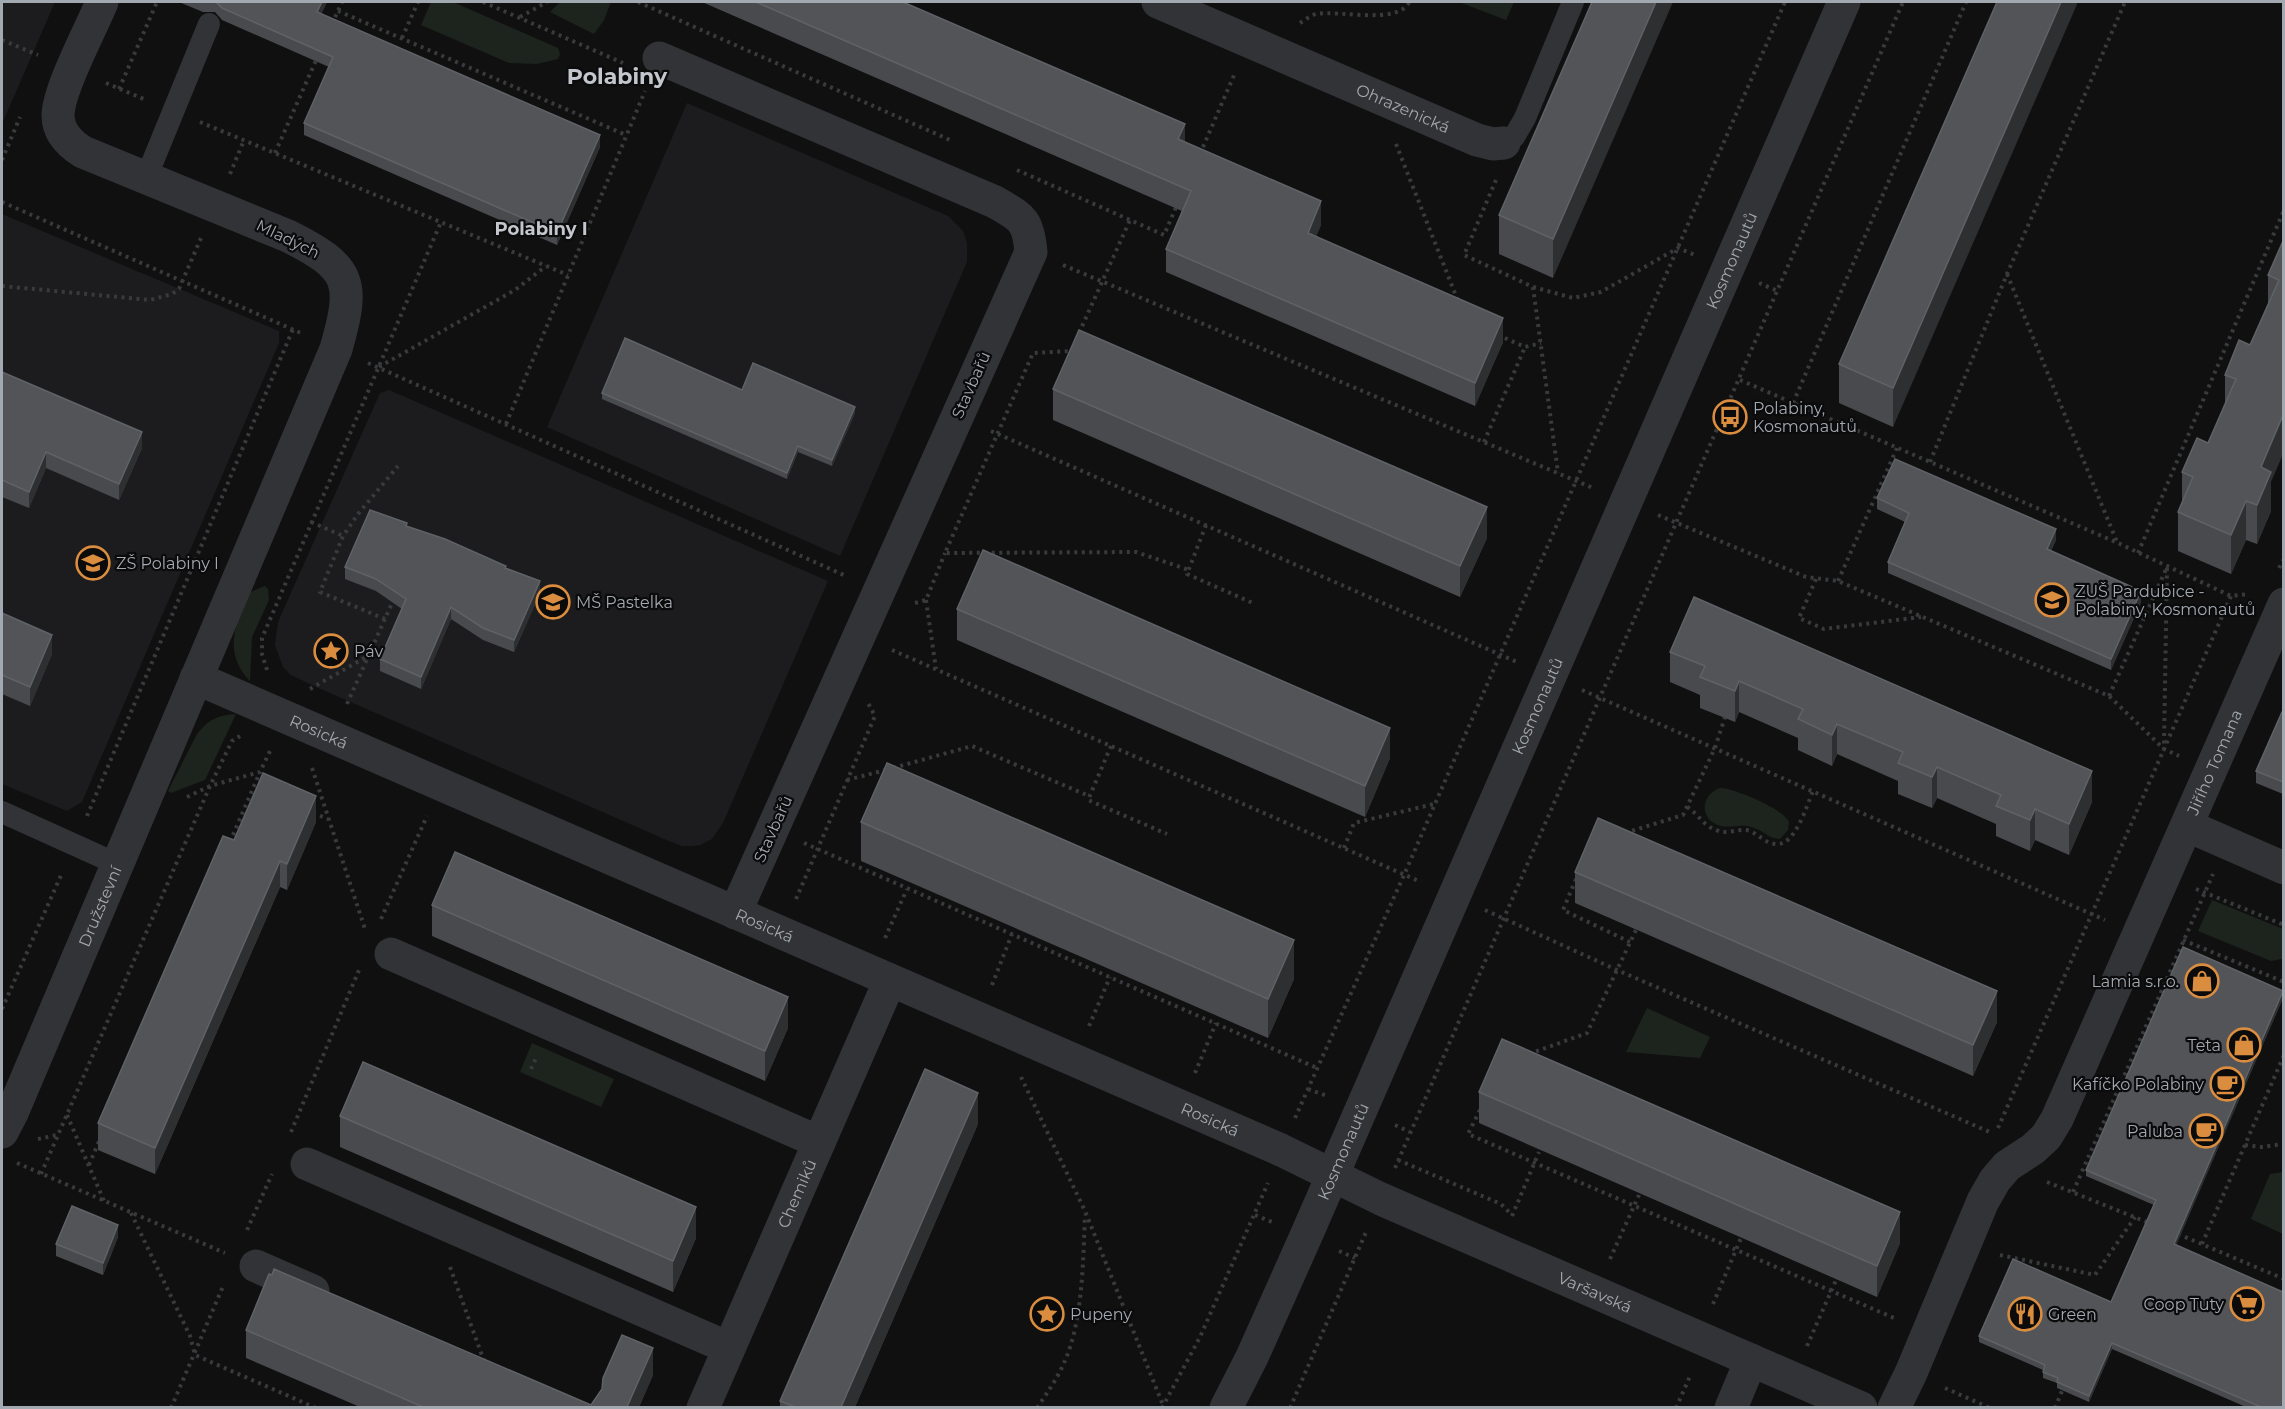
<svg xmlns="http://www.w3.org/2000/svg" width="2285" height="1409" viewBox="0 0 2285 1409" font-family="Montserrat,sans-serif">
<rect width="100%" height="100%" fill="#101011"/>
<g fill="#1c1c1e">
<polygon points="2,2 55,2 2,124"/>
<polygon points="687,103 948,216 963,231 967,243 967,262 840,556 547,427"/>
<polygon points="2,214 279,331 279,343 82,802 67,811 2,784"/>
<polygon points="389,390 828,581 723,823 712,839 700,845 692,846 682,846 669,841 314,686 291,675 283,667 275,645 278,622 380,393"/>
</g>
<g fill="#1d231d">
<polygon points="431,2 453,2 558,48 560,54 558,59 537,64 509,63 421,25"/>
<polygon points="560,2 611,2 604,20 594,34 550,12"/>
<polygon points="1459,2 1514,2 1506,20"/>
<path d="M265,586l3,3 1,11 -17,37 -2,44c-27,-28 -15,-56 -2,-88z"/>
<path d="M236,714l-31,66 -34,13 -3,-2 29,-57c11,-14 21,-19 39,-20z"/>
<path d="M1720,788c14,0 64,21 69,34l-1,8 -8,9c-13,-1 -14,-7 -26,-11 -10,-5 -22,0 -33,-2 -22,-6 -21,-31 -1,-38z"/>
<polygon points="2212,900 2283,929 2283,954 2282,959 2271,961 2198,931"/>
<polygon points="1647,1008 1710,1037 1700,1058 1626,1052"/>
<polygon points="532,1043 614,1079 601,1107 520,1072"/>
<polygon points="2283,1172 2284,1172 2283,1234 2251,1219 2270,1174"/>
</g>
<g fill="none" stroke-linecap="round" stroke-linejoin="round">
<g stroke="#383a3c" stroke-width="4" stroke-dasharray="3 4.5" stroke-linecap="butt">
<polyline points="483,2 623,63"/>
<polyline points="638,2 950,140"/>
<polyline points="338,11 626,135"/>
<polyline points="520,17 547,2"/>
<path d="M1300,23c5,-3 11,-8 16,-9 23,-4 83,11 93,-12"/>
<polyline points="332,24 342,2"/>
<polyline points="402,38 418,2"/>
<polyline points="2,40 38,55"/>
<polyline points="106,83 146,100"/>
<polyline points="119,89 157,2"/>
<polyline points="200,122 568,275"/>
<polyline points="1396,144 1458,301"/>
<polyline points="275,153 317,58"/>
<polyline points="1200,154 1235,73"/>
<polyline points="2,160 20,117"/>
<polyline points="1017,170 1164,235 1177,205"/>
<polyline points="230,174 244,140"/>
<polyline points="1496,180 1464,255 1533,287 1558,473"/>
<polyline points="2,202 303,334"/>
<polyline points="1063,265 1593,488"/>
<polyline points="2007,274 2117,542"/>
<polyline points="1759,283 1778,291"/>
<polyline points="2,286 150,300 172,294 179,289 201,238"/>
<polyline points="1533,287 1573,298 1601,292 1678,248 1695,255"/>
<polyline points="1079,333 1130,220"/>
<polyline points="1498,335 1525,347 1541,343"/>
<polyline points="1073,348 1072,351 1033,353 945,553 1136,552 1189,570"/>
<polyline points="368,363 846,576"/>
<polyline points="379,367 515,290 546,266"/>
<polyline points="1740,380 2118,543 2231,596 2249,594"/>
<polyline points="1793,403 1966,2"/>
<polyline points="506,424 645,91"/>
<polyline points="991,431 1517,662"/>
<polyline points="1484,442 1525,347"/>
<polyline points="1930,462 2007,274 2125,2"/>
<polyline points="1658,515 1806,577 1838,581 2109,696 2164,749 2179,756"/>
<polyline points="311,522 343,536"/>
<polyline points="1206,525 1187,574 1255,604"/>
<polyline points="2138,553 2284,210"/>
<polyline points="2279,568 2284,559"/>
<polyline points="1816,579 1799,618 1824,629 1921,617"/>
<polyline points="1838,581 1897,448"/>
<polyline points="926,600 936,669"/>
<polyline points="915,603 926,600 945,553"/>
<polyline points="385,619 320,592 343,536 358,514 398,466"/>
<polyline points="892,650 1421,882"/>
<polyline points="267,670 262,654 262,638 441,222"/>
<polyline points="310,689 368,656"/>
<polyline points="1582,690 2105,920"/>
<polyline points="2109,696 2167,567 2164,745"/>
<polyline points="347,704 392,603"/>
<polyline points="1111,746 1088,800 1167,834"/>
<polyline points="312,768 365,929"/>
<polyline points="893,768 972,746 1089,796"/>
<polyline points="847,780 886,770"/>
<polyline points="187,797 210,786 260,772 271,749"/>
<path d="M1687,807c12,7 16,20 32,24 8,3 18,-2 27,-1 11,2 18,13 29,14 20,3 31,-37 38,-53"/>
<polyline points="313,813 328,819"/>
<polyline points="87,816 293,329"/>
<polyline points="1625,833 1683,815 1715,748 1725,717"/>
<polyline points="230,842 260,772"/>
<polyline points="804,843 1317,1068"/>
<polyline points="1344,848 1354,823 1434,804"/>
<polyline points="1576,879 1563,910 1630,942"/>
<polyline points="2196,889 2284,925"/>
<polyline points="796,899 875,716 868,703"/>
<polyline points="1485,910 1617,970 1992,1133"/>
<polyline points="381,919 427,816"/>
<polyline points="885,938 907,889"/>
<polyline points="2183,940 2284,982"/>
<polyline points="992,985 1012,934"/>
<polyline points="2,1009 62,873"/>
<polyline points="1089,1026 1110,977"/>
<polyline points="1529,1054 1587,1033 1636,930"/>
<polyline points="531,1069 536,1058"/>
<polyline points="1195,1073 1216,1023"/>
<polyline points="1021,1077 1085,1211 1163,1405"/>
<polyline points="1308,1089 1327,1096"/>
<polyline points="1480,1110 1468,1134 1894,1318"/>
<polyline points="67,1115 104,1201"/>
<polyline points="1295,1118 1404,875 1785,2"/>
<polyline points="1395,1125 1410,1132"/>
<polyline points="1998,1128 2231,596"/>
<polyline points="291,1132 359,970"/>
<polyline points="38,1139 57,1135"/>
<polyline points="2245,1145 2261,1147 2284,1144"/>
<polyline points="1398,1160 1501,1204 1510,1213"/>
<polyline points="17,1163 225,1253"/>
<polyline points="89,1165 99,1141"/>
<polyline points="1395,1168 1903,2"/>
<polyline points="41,1174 210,786 232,741 240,736"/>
<polyline points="2047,1182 2149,1223"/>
<polyline points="2073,1192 2213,874"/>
<polyline points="131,1213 190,1336 195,1355 316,1408"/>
<polyline points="1255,1215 1272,1222"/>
<polyline points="1512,1216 1539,1152"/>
<polyline points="247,1230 272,1174"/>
<polyline points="2178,1234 2284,1279"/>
<polyline points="2202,1244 2284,1055"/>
<polyline points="1339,1251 1355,1258"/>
<polyline points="2000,1255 2095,1275 2135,1217"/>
<polyline points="1610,1259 1639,1195"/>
<polyline points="450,1267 484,1361"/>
<polyline points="1713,1304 1741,1238"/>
<polyline points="1807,1346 1836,1280"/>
<polyline points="1945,1388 1990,1408"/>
<polyline points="171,1408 224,1284"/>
<path d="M1037,1408c10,-15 20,-29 27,-45 19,-42 19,-102 21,-148"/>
<polyline points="1162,1408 1200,1337 1268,1183"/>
<polyline points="1290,1408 1366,1232"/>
<polyline points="1676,1408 1691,1374"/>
<polyline points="2055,1408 2062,1391"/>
</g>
<g stroke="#313336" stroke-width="22">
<polyline points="1504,143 1514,137 1525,118 1573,2"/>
<polyline points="146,178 209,24"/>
<polyline points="2,812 117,864"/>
</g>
<g stroke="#313336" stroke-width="33">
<path id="s1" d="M1158,2l319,138 16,4 11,-1"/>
<path d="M659,58l336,144c27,16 33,17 36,50l-296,661"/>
<path id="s2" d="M196,678l1085,472 100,49 480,209"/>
<polyline points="2188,826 2284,868"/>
<polyline points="391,954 819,1142"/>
<path id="s3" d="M2,1132l10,-19 324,-764c19,-67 16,-81 -48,-113l-205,-84c-13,-8 -25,-20 -25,-37 1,-27 33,-86 44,-113"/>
<polyline points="307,1164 729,1348"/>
<polyline points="256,1266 313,1291"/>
<path id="s4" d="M703,1408l187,-428"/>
<path id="s5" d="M1226,1408l26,-51 54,-121 538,-1234"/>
<polyline points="1731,1408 1751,1360"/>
<path id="s6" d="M1894,1408l17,-35 72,-172 12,-21 12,-14 26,-17 13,-12 11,-18 227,-515"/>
</g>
</g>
<g fill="#494a4d">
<polygon points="179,2 327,2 321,14 600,147 557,245 304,135 304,123 329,67 222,20 215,12 203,12"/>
<polygon points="702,2 903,2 1185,142 1321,225 1316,236 1503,342 1475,406 1166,272 1166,249 1182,211"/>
<polygon points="1592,2 1553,278 1499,254 1499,215"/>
<polygon points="1997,2 1893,427 1839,403 1839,364"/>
<polygon points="2283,241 2271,482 2271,511 2257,544 2246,540 2231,574 2178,551 2178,512 2182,502 2182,472 2208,443 2225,404 2225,375 2250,345 2268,304 2268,275"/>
<polygon points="2,372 142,448 119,500 46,468 29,508 2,497"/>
<polygon points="1053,389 1487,538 1460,597 1053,420"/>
<polygon points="742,390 855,413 832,466 798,452 787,479 602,399 602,393"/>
<polygon points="1877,498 2056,540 2051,551 2141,602 2111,670 1888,573 1888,562 1905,522 1877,509"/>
<polygon points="407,526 506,568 540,593 514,652 483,640 451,619 421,689 380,671 380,659 402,609 376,591 345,579 345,567"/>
<polygon points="957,609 1390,758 1365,817 957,640"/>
<polygon points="2,613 52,654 30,706 2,694 2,695"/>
<polygon points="1670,652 2092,802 2069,855 2035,840 2030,851 1996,836 1996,824 1937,798 1932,808 1898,794 1898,781 1837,754 1832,766 1798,750 1798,738 1739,712 1735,722 1700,708 1700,695 1670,682"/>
<polygon points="2283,712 2283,794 2256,783 2256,771"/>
<polygon points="316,822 287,890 280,887 155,1174 98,1150 98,1123 234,840"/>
<polygon points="861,822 1294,979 1268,1038 861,861"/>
<polygon points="1575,872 1997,1022 1973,1076 1575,903"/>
<polygon points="432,905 788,1028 765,1081 432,936"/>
<polygon points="2283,998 2176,1245 2283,1407 2246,1407 2112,1349 2089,1402 2057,1388 2057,1383 2043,1378 2043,1370 1979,1342 1979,1336 2111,1302 2154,1205 2086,1176 2086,1170"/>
<polygon points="1479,1092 1900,1243 1877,1297 1479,1123"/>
<polygon points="340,1116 696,1238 673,1292 340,1147"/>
<polygon points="978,1124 855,1407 780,1407 780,1401"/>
<polygon points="118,1237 103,1275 56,1256 56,1244"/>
<polygon points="246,1330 591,1405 602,1389 653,1375 639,1407 360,1407 246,1358"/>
</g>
<g fill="#2e2f31">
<polygon points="322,2 327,2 317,24 317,12"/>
<polygon points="1656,2 1673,2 1553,278 1553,239"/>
<polygon points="2061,2 2078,2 1893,427 1893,388"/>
<polygon points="1185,124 1185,148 1178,139"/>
<polygon points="600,135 600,147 557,245 557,233"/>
<polygon points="1321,201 1321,225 1308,256 1308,233"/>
<polygon points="1503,318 1503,342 1475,406 1475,383"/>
<polygon points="855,407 855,413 832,466 832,460"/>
<polygon points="2283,415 2283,454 2271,482 2271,511 2257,544 2257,505 2261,467"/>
<polygon points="142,432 142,448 119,500 119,484"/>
<polygon points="798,446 798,452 787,479 787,473"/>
<polygon points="46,452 46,468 29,508 29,492"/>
<polygon points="2246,501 2246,540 2231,574 2231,535"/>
<polygon points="1487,507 1487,538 1460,597 1460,566"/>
<polygon points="2056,529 2056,540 2047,560 2047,549"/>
<polygon points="540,581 540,593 514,652 514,640"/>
<polygon points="2141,591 2141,602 2111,670 2111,659"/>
<polygon points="451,607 451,619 421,689 421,677"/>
<polygon points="52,635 52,654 30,706 30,687"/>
<polygon points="1739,681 1739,712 1735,722 1735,691"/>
<polygon points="1837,724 1837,754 1832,766 1832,735"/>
<polygon points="1390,728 1390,758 1365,817 1365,786"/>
<polygon points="1937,767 1937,798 1932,808 1932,777"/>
<polygon points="2092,771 2092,802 2069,855 2069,824"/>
<polygon points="316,796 316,822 287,890 287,864"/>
<polygon points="2035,809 2035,840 2030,851 2030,820"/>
<polygon points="280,861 280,887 155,1174 155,1148"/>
<polygon points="1294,940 1294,979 1268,1038 1268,999"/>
<polygon points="1997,991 1997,1022 1973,1076 1973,1045"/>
<polygon points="2283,992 2283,998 2174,1250 2174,1244"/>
<polygon points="788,997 788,1028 765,1081 765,1051"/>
<polygon points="978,1093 978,1124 855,1407 841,1407"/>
<polygon points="696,1207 696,1238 673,1292 673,1261"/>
<polygon points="1900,1212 1900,1243 1877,1297 1877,1266"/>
<polygon points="118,1225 118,1237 103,1275 103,1263"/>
<polygon points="2112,1343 2112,1349 2089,1402 2089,1396"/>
<polygon points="653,1348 653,1375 639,1407 627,1407"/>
</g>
<g fill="#525458" stroke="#5f6266" stroke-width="1.5">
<polygon points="216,2 322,2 317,12 600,135 557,233 304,123 333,57 222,8"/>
<polygon points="756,2 903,2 1185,124 1178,139 1321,201 1308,233 1503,318 1475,383 1166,249 1191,191"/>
<polygon points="1592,2 1656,2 1553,239 1499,215"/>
<polygon points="1997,2 2061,2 1893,388 1839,364"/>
<polygon points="2283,241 2283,415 2261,467 2271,472 2257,505 2246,501 2231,535 2178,512 2193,477 2182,472 2197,438 2208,443 2236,379 2225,375 2239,340 2250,345 2279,280 2268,275"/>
<polygon points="1079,330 1487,507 1460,566 1053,389"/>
<polygon points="625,338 742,390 753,363 855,407 832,460 798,446 787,473 602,393"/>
<polygon points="2,372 142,432 119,484 46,452 29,492 2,480"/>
<polygon points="1895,459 2056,529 2047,549 2141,591 2111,659 1888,562 1909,513 1877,498"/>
<polygon points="370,510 407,523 406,526 445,539 506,566 505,568 540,581 514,640 483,628 451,607 421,677 380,659 406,599 376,579 345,567"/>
<polygon points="983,550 1390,728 1365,786 957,609"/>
<polygon points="1694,597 2092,771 2069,824 2035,809 2030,820 1996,806 2001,795 1937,767 1932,777 1898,763 1903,752 1837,724 1832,735 1798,719 1803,709 1739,681 1735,691 1700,677 1705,666 1670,652"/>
<polygon points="2,613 52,635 30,687 2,675 2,677"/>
<polygon points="2282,712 2283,712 2283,782 2256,771"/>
<polygon points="887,763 1294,940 1268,999 861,822"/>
<polygon points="263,773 316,796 287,864 280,861 155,1148 98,1123 223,836 234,840"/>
<polygon points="1598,818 1997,991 1973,1045 1575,872"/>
<polygon points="455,852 788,997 765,1051 432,905"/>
<polygon points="2183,947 2283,991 2174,1244 2283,1292 2283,1407 2261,1407 2112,1343 2089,1396 2057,1382 2058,1378 2043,1372 2045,1365 1979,1336 2013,1259 2111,1302 2156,1200 2086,1170"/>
<polygon points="1502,1039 1900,1212 1877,1266 1479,1092"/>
<polygon points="363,1062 696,1207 673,1261 340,1116"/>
<polygon points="925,1069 978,1093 841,1407 795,1407 780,1401"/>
<polygon points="72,1206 118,1225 103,1263 56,1244"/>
<polygon points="274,1269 591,1405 602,1389 603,1378 622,1335 653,1348 627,1407 423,1407 246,1330 269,1274 272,1275"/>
</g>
<defs>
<symbol id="bus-ring" viewBox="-11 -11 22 22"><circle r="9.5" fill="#0b0b0c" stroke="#da8d3f" stroke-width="1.5"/><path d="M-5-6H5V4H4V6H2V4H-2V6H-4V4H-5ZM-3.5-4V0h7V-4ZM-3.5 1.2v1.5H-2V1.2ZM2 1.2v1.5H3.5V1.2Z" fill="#da8d3f"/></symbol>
<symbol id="school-ring" viewBox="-11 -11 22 22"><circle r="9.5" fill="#0b0b0c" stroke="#da8d3f" stroke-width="1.5"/><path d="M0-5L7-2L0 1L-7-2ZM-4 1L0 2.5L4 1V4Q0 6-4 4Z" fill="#da8d3f"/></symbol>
<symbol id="sight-ring" viewBox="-11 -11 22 22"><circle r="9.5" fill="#0b0b0c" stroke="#da8d3f" stroke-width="1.5"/><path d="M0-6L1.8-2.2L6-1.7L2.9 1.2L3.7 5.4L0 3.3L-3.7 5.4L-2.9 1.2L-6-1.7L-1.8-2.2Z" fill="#da8d3f"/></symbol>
<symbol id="shop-ring" viewBox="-11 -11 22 22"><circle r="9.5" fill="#0b0b0c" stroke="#da8d3f" stroke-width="1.5"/><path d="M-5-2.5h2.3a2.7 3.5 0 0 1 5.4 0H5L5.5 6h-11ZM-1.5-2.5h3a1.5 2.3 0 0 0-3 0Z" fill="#da8d3f"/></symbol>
<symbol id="cafe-ring" viewBox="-11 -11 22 22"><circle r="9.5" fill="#0b0b0c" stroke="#da8d3f" stroke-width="1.5"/><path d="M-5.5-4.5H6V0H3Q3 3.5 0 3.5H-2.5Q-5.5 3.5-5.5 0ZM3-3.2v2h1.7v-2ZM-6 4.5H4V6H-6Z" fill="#da8d3f"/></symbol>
<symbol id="supermarket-ring" viewBox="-11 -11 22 22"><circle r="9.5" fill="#0b0b0c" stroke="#da8d3f" stroke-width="1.5"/><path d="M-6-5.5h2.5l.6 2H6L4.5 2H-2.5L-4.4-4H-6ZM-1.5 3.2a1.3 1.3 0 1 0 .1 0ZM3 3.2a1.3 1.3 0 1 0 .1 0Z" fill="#da8d3f"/></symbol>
<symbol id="restaurant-ring" viewBox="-11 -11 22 22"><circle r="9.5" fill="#0b0b0c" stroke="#da8d3f" stroke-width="1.5"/><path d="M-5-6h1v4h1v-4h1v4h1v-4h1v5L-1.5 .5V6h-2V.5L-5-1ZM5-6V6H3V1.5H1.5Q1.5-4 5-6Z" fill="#da8d3f"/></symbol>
</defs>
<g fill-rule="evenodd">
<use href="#bus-ring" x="1711" y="398" width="38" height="38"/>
<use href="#school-ring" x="74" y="544" width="38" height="38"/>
<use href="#school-ring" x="2033" y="581" width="38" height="38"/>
<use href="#school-ring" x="534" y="583" width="38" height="38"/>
<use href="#sight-ring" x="312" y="632" width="38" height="38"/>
<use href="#shop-ring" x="2183" y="962" width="38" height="38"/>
<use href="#shop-ring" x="2225" y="1026" width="38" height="38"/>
<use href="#cafe-ring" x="2208" y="1065" width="38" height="38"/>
<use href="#cafe-ring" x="2187" y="1112" width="38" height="38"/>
<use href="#supermarket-ring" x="2228" y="1285" width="38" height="38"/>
<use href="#sight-ring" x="1028" y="1295" width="38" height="38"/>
<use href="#restaurant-ring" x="2006" y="1295" width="38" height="38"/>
</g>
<g text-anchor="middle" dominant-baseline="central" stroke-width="4.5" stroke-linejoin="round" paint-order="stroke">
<g font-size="16" fill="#a3a9b0" stroke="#0b0b0c">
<text stroke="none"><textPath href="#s1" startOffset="267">Ohrazenická</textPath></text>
<text transform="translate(288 239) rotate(26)">Mladých</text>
<text stroke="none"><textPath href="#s5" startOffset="1254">Kosmonautů</textPath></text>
<text transform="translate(971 385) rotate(-66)">Stavbařů</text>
<text stroke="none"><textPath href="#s5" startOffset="768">Kosmonautů</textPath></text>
<text stroke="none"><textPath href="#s2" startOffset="134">Rosická</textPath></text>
<text stroke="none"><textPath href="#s6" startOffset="728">Jiřího Tomana</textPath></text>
<text transform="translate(773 829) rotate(-66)">Stavbařů</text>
<text stroke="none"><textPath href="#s3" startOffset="246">Družstevní</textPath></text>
<text stroke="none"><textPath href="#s2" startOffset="620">Rosická</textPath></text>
<text stroke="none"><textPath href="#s2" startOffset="1106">Rosická</textPath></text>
<text stroke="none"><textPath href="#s5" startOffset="282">Kosmonautů</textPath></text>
<text stroke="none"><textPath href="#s4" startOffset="234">Chemiků</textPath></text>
<text stroke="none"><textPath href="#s2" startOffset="1528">Varšavská</textPath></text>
</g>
<g font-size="16" fill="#a3a9b0" stroke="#0b0b0c" text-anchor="start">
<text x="1753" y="408">Polabiny,<tspan x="1753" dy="18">Kosmonautů</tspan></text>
<text x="116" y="563">ZŠ Polabiny I</text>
<text x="2075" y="591">ZUŠ Pardubice -<tspan x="2075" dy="18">Polabiny, Kosmonautů</tspan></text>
<text x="576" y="602">MŠ Pastelka</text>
<text x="354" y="651">Páv</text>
<text x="2179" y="981" text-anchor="end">Lamia s.r.o.</text>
<text x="2221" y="1045" text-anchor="end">Teta</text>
<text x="2204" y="1084" text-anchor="end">Kafíčko Polabiny</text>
<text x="2183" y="1131" text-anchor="end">Paluba</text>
<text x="2224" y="1304" text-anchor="end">Coop Tuty</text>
<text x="1070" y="1314">Pupeny</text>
<text x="2048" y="1314">Green</text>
</g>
<g font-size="18" font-weight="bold" fill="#c3c7cd" stroke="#0b0b0c">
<text x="541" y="229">Polabiny I</text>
</g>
<g font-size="22" font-weight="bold" fill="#c3c7cd" stroke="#0b0b0c">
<text x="617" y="76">Polabiny</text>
</g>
</g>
<rect width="2285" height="1409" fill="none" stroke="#a3a9b0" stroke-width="6"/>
</svg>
